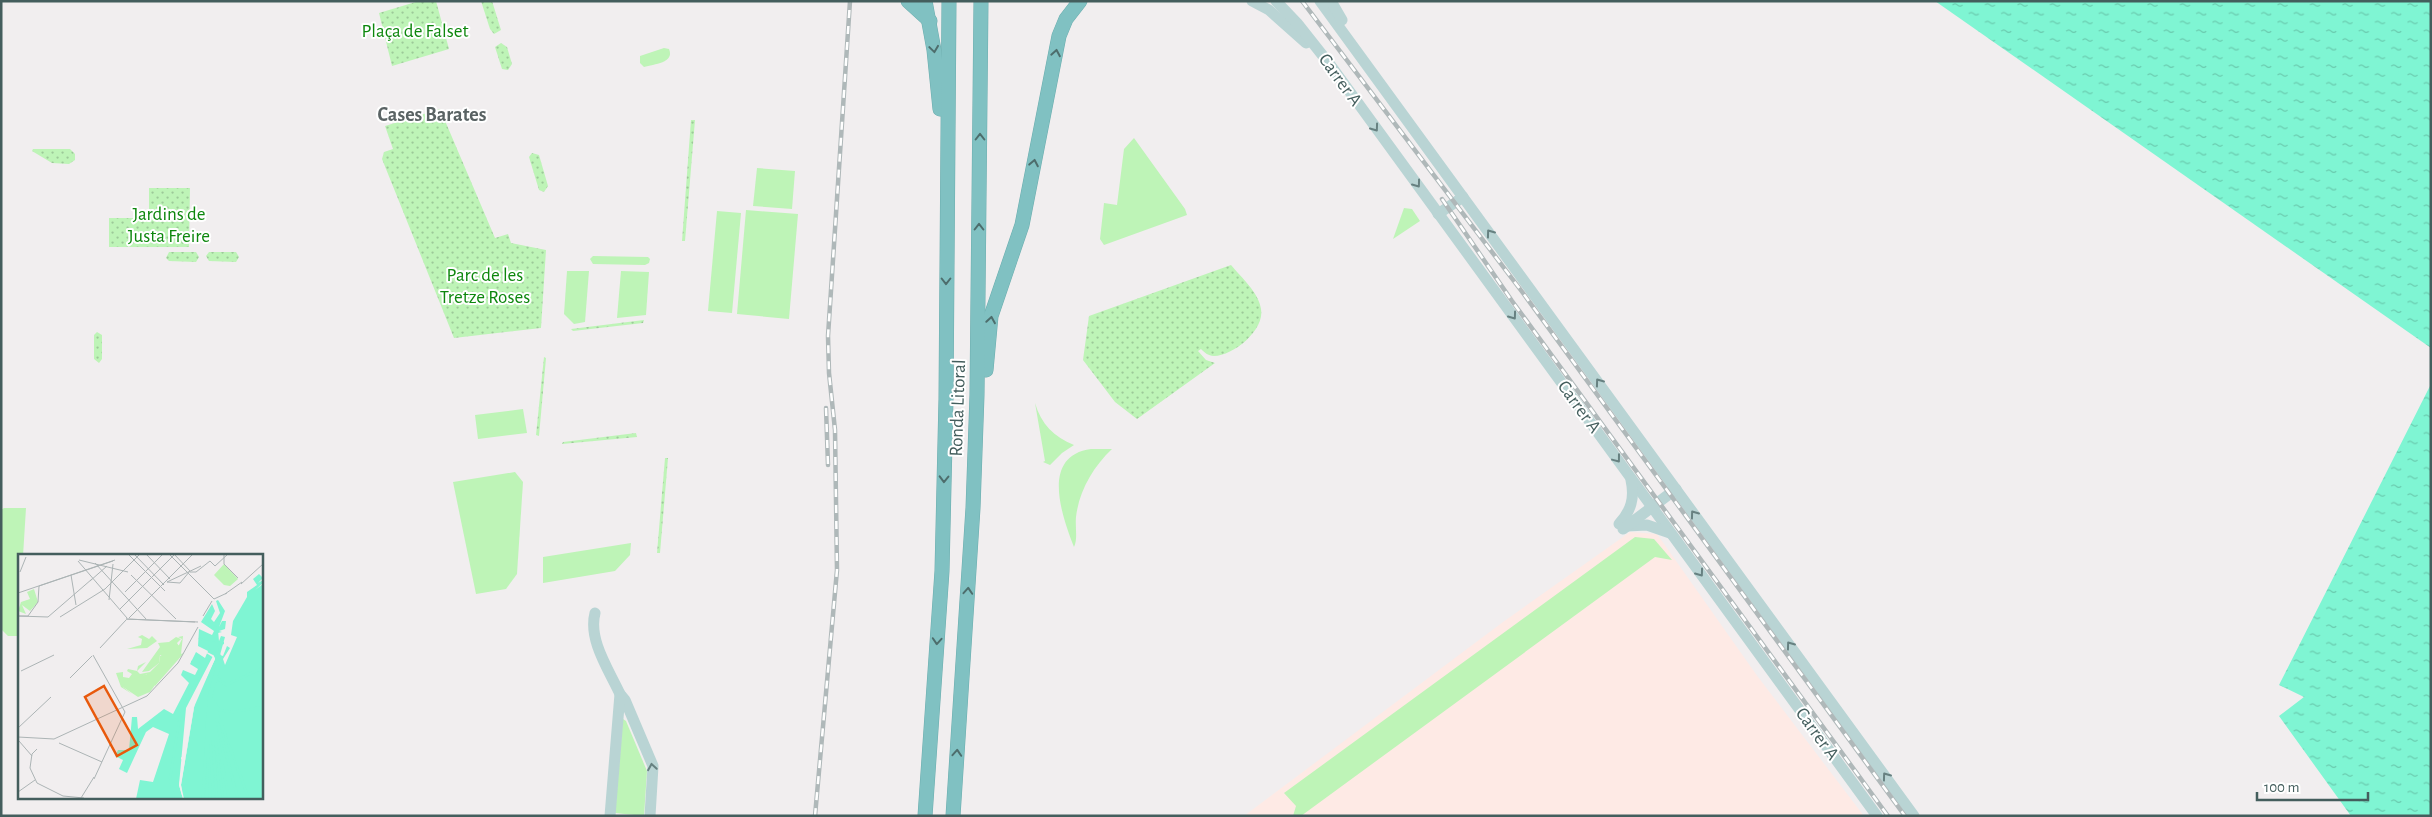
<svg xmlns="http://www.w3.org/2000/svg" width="2432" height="817" viewBox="0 0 2432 817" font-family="'Alegreya Sans',sans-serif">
<defs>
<pattern id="park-dots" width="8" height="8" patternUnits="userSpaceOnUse" patternTransform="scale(1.25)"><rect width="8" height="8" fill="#bef4b7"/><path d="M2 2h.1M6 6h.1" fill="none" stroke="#9cc998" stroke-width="1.8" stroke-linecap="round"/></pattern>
<pattern id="water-ripples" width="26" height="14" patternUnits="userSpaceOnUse" patternTransform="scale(1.25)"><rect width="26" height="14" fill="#7ff5d3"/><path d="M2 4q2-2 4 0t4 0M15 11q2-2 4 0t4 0" fill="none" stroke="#6acaae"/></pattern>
</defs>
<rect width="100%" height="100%" fill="#f1eeef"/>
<polygon fill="#feeae5" points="1630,532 1657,534 1758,677 1864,816 1244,816 1503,622"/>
<g fill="#bef4b7">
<path d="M664,48l5,1c6,14 -15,15 -25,18l-4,-4v-7z"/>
<polygon points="1134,138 1185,209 1187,215 1104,245 1100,239 1104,203 1117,205 1124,149"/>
<polygon points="757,168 795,171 792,209 753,206"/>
<polygon points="1404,208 1412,209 1420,221 1393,239"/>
<polygon points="746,210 798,214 789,319 737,314"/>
<polygon points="717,211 741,213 732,313 708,311"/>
<polygon points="593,256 648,257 650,259 649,263 645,265 593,264 590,259"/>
<polygon points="567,271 589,271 585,322 574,324 564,314"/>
<polygon points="621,271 649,272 646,315 617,318"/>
<path d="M1035,403c6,21 19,34 39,42l-12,8 -12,12 -7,-3 2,-1z"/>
<polygon points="523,409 527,433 478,439 475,415"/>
<path d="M1091,449h21c-19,18 -33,42 -36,68 -1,10 2,22 -2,30 -12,-31 -34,-91 17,-98z"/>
<polygon points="515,472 523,482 517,574 506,589 476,594 453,482"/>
<polygon points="4,508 26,508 23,556 19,556 18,636 8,636 1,629 1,510"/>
<polygon points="1635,537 1654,539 1672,560 1655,557 1301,816 1293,816 1296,806 1284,793"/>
<polygon points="631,543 630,555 615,571 543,583 543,557"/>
<polygon points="623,719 626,721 647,771 644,816 615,813"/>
</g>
<g fill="url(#park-dots)">
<polygon points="419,1 436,1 449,49 392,66 379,13"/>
<polygon points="481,1 492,1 501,30 494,34 490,29"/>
<polygon points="501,43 507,47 512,64 508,70 502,69 495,47"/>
<polygon points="440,109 495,238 508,234 511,243 546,250 541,328 454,338 382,159 384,152 393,149 385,126"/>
<polygon points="691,120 695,120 685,241 682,241"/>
<polygon points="33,149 70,149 75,154 75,160 69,164 52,163 32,151"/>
<polygon points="532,153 539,155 548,186 544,192 539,190 529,157"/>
<polygon points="149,188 190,188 189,247 109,247 109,218 149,218"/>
<polygon points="169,252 196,252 199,257 196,262 169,261 166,258"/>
<polygon points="209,252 236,252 239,257 236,262 209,261 206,256"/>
<path d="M1231,265c10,12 28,28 30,44 4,21 -28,47 -47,47 -6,0 -10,-4 -13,-7l-3,2 8,9 9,3 -78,56 -22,-17 -32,-42 6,-44z"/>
<polygon points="644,320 643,323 573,331 571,329"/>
<polygon points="97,332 102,335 102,359 99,363 94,359 94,335"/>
<polygon points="544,357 546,358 539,436 536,435"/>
<polygon points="636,433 637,437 562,444 563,442"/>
<polygon points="665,458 668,458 660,553 657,553"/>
</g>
<g fill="url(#water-ripples)">
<polygon points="1935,1 2431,1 2431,348"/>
<polygon points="2431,384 2431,816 2351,816 2279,716 2304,697 2279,685"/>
</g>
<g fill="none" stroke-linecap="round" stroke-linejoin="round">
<defs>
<g id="highway">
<polyline points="908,1 930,21"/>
<polyline points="925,1 934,50 940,109"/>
<polyline points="986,370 991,316 1022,225 1059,36 1066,19 1080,1"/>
<polyline points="925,816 942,571 946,399 949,1"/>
<polyline points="953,816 973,508 977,395 981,1"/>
</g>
</defs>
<use href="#highway" stroke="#6badae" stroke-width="15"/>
<g stroke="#b9d4d4" stroke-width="11">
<polyline points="1252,1 1269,10 1306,43"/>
<polyline points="1276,1 1297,23 1331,66 1877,816"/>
<polyline points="1320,1 1914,816"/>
<polyline points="1331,1 1342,20"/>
<polyline points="1438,214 1463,197"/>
<path d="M1619,524c12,-13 16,-26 12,-44"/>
<polyline points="1627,526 1647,525 1670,533"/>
<polyline points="1623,529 1676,489"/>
<path d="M595,613c-7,27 14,57 25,81l5,6 28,66 -3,50"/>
<polyline points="610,816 620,694"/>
</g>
<use href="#highway" stroke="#80c1c2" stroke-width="14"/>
<defs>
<g id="rail">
<polyline points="1302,1 1523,293 1905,816"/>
<polyline points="1442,199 1512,301 1888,816"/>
<polyline points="826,408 828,465"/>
<polyline points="815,816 837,570 835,430 829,373 828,336 850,1"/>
</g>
</defs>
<use href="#rail" stroke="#afb8b9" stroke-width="4.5"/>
<use href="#rail" stroke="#fff" stroke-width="2.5" stroke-dasharray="8" stroke-linecap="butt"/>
</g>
<defs><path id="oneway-chevron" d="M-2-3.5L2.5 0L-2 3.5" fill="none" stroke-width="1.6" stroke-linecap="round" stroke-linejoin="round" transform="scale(1.25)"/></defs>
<g stroke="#4d6d6c">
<use href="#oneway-chevron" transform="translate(934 49) rotate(82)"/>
<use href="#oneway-chevron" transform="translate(1056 53) rotate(-80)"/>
<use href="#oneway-chevron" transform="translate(980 137) rotate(-90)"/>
<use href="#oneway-chevron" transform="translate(1034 163) rotate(-79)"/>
<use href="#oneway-chevron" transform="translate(979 227) rotate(-90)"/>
<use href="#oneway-chevron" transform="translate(946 281) rotate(90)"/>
<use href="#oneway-chevron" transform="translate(991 320) rotate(-81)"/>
<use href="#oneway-chevron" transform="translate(944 479) rotate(91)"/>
<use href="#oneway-chevron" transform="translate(968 591) rotate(-86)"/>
<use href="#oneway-chevron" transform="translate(937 641) rotate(94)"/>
<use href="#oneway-chevron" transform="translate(957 753) rotate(-86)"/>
</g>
<g stroke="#678181">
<use href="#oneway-chevron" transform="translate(1375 128) rotate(54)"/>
<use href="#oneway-chevron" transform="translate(1417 184) rotate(54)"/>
<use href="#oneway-chevron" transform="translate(1490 233) rotate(-126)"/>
<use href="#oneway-chevron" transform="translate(1513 316) rotate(54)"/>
<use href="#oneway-chevron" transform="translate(1599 382) rotate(-126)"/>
<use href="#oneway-chevron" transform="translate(1617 459) rotate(53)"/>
<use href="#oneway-chevron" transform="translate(1694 514) rotate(-126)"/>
<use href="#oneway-chevron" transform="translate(1700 573) rotate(54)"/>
<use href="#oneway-chevron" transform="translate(1790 645) rotate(-126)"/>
<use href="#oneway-chevron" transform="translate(652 767) rotate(-99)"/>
<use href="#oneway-chevron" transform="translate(1886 776) rotate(-126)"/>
</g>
<g text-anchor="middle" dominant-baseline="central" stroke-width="4" stroke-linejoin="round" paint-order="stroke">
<g font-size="19" fill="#0d870d" stroke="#fff">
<text x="415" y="31">Plaça de Falset</text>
<text x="169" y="214">Jardins de<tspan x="169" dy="22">Justa Freire</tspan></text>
<text x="485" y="275">Parc de les<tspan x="485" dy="22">Tretze Roses</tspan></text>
</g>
<g font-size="19" fill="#445e5d" stroke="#fff">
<text transform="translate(1340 80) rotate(54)">Carrer A</text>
<text transform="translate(1579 407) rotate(54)">Carrer A</text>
<text transform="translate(958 408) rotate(-88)">Ronda Litoral</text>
<text transform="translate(1817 734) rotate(54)">Carrer A</text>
</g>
<g font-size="20" font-weight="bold" fill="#5a6364" stroke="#fff">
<text x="432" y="115">Cases Barates</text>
</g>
</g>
<g transform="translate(18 554)">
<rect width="245" height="245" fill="#f1eeef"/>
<path d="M16,35l4,13 -8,9 -8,-6 4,9 -8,-3 3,-9 9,-3 -3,-7zM165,82l-2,18 3,-1 -29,33 -8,-12 -24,13 9,7 -11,-7 -5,-14 7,-1v5l6,1 3,-4 -5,-3 1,-2 9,2 1,-5 8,-4 -9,9 3,3 10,-2 9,-9 1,-7 19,-11 3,-6 -4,-2z" fill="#bef4b7"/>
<path d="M132,119l5,12 -5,7 -12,5 -15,-10 2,-5z" fill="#bef4b7"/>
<path d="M206,10l14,15 -8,7 -6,-1 -10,-10zM124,81l7,4 3,-3 5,5 -10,7 -20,1 14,-4 1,-6 -4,-2zM158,83l5,2 -4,4 3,5h-5v11l-4,-4h-11l-1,8 -10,8 -7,1 18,-25 -2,-4 11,-1z" fill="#bef4b7"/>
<path d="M241,20l4,4 -5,5 5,-3v3l-8,7 8,-6v215h-79l-3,-14 13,-78 21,-48 -1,-5 -28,54 -7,77 4,14h-47l4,-19 13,2 16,-48 -16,-7 -7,5 -19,41 -8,-4 4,-9 -8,-4 3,-6h11l3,-33h5l1,12 26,-20 9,5 16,-31 -8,-8 2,-5 12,5 3,-6 -8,-5 6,-12 9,6 3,-7 -10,-5 1,-17 13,6 2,-4 -13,-9 11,-18 3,7 -4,8 3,3 6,-9 -4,-12 2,-1 7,11 -6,16 3,-6h4l-1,8 -6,2 3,1 -4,1 1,8 2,-5 4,1 -5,18 3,1 4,-10 3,2 -7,11 2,6 12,-28 -6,-2 2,-14 14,-24v-5l10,-7 -4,-6z" fill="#7ff5d3"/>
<path d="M179,93l16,8 1,1v3v-5l1,5 -20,43 -14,83 2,14 -4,-14 5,-25 -3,-1v-2l4,2 10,-61 19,-40z" fill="#f1eeef"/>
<path fill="none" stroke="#7ff5d3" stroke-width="2.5" d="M185,66l14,9v14h7M181,84l17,9 5,12 -10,38 38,102M189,87l7,2 4,7M188,88l8,6 5,13 -9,36 7,102M194,91l8,16 -10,36 19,102M199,124l9,7 37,-17M195,146l6,10 14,2 30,-5M194,147l26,98M193,151l12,94M191,154l4,91M156,245l-4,-21 10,-61 22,-50 -4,-5h-7M185,245l5,-92M189,245l2,-102 9,-36 -8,-15"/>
<path fill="none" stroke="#acb4b5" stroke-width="1" d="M116,0l30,31M128,0l24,25M151,0l45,45 13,-6M206,0v10l14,14M111,1l36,36M61,6l49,12M60,7l49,57M77,9l51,56M2,18l6,-15M172,18h6l14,-11 5,5 13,-12M53,21l5,30M113,21l45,44M72,27l17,-15M149,28l13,1 10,-12 -16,-17M149,28l34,-16M223,30l22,-20M107,38l38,-38M0,39l97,-33M207,40l17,-12M91,46l4,-36M102,55l55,-55M0,62l30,1 44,-38M0,62h10l10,-14 1,-16 74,-25M185,62l9,-15M42,63l45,-28 35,-35M111,64l64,-64M177,68l-69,-3 72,3M82,94l26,-28M75,101l32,57 -31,67M3,117l33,-16M52,124l22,-22M0,174l33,-31M0,183l36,2 93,-43 31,-33 20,-36M1,187l13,15M41,189l43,19M19,195l-5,5 -2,14 7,15 26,13 21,2M0,238l17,-12M63,244l13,-21"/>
<path fill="#e8590c" fill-opacity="0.15" stroke="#e8590c" stroke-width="2.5" d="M86,132l33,59 -20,11 -32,-59z"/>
<rect width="245" height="245" fill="none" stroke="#445e5d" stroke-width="2.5"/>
</g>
<rect width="2432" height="817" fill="none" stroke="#445e5d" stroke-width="5"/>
<path d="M2257 792v8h111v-8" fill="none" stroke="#445e5d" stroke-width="2.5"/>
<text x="2264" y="792" font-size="15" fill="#445e5d" stroke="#ffffff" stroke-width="4" paint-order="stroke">100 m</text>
</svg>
